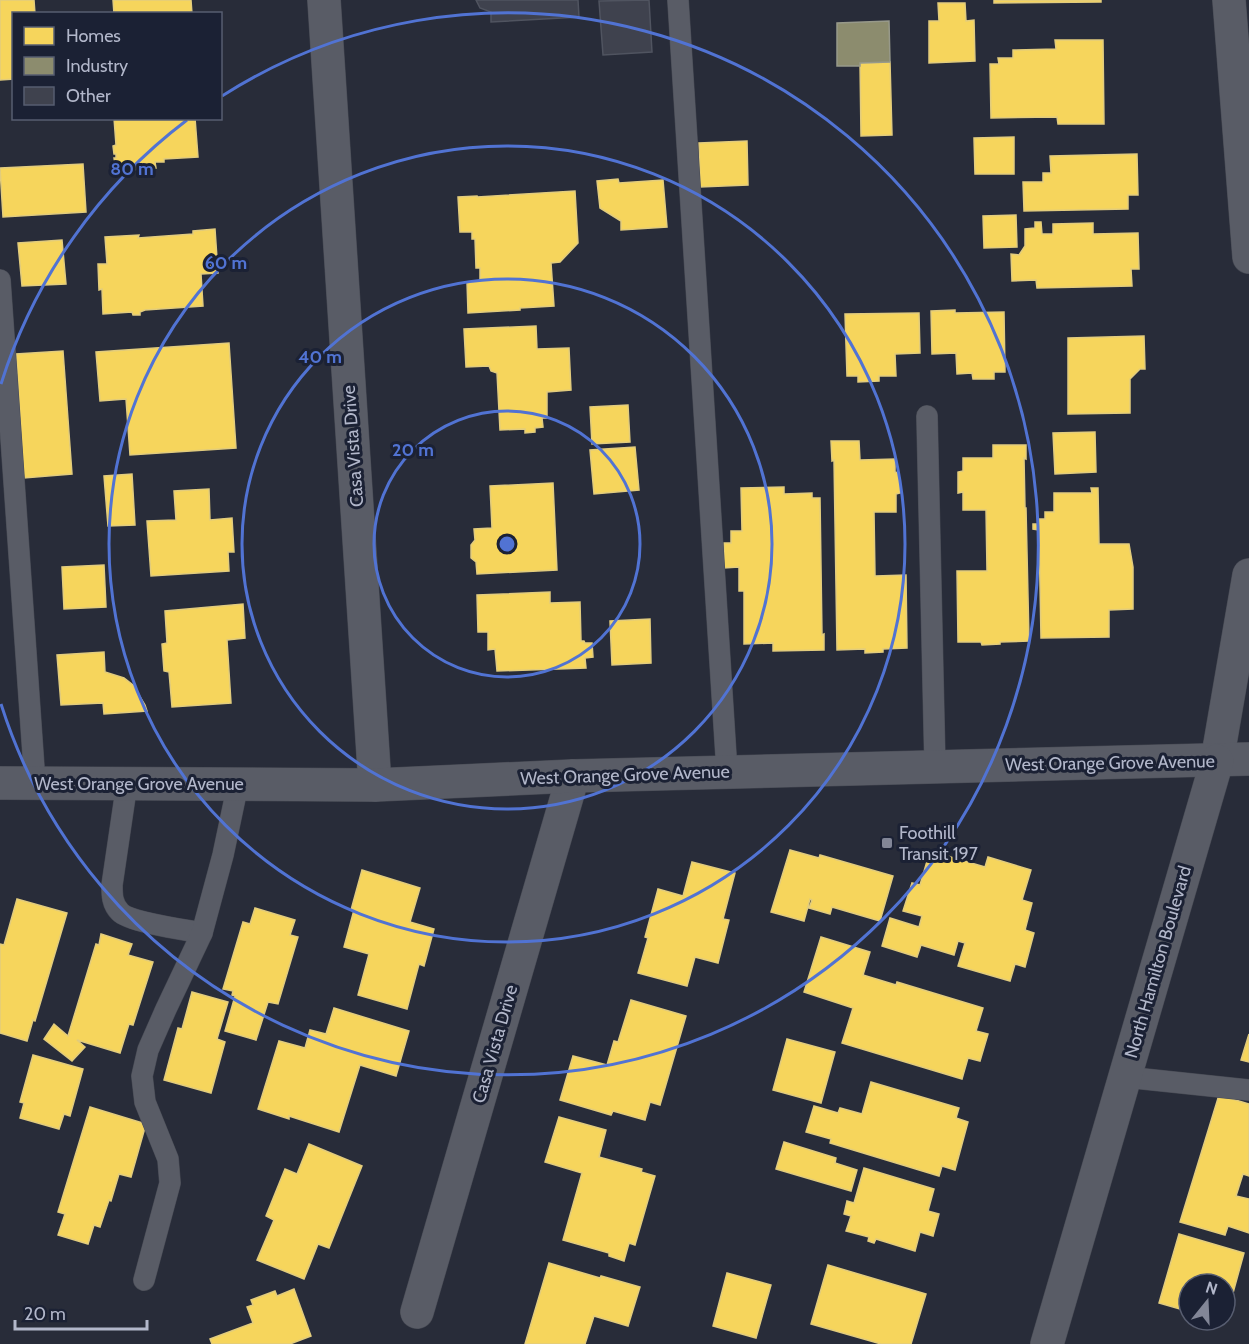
<svg xmlns="http://www.w3.org/2000/svg" width="1249" height="1344" viewBox="0 0 1249 1344" font-family="Cabin,sans-serif">
<rect width="100%" height="100%" fill="#282c39"/>
<g fill="#f6d55c" stroke="#e2cc7d" stroke-width="1.5">
<polygon points="0,0 34,0 35,14 14,14 14,79 0,80"/>
<polygon points="113,0 191,0 192,14 114,14"/>
<polygon points="994,0 1101,0 1101,2 994,3"/>
<polygon points="938,3 965,3 966,21 974,20 975,61 929,63 929,21 939,21"/>
<polygon points="1055,40 1103,40 1104,124 1058,124 1057,117 991,118 990,64 999,64 998,58 1013,58 1013,50 1056,49"/>
<polygon points="890,62 892,135 861,136 860,63"/>
<polygon points="114,118 195,118 198,157 164,159 164,162 155,162 156,168 118,171 118,165 115,165 114,158 116,158 116,154 114,154 113,146 116,145"/>
<polygon points="1014,137 1014,174 975,174 974,138"/>
<polygon points="747,141 748,185 700,187 699,143"/>
<polygon points="1137,154 1138,195 1128,195 1128,209 1024,211 1023,182 1043,182 1043,173 1051,173 1050,156"/>
<polygon points="83,164 86,212 3,217 0,168"/>
<polygon points="618,179 619,183 663,180 667,227 621,230 621,221 600,208 597,181"/>
<polygon points="575,191 578,243 560,262 551,263 554,306 520,308 520,310 468,313 467,282 480,281 480,268 476,268 475,239 472,239 472,232 460,232 458,197 477,196 477,197"/>
<polygon points="1016,215 1017,247 984,248 983,216"/>
<polygon points="1035,222 1041,222 1042,234 1053,234 1053,224 1093,223 1093,234 1138,233 1139,269 1131,269 1132,286 1037,288 1036,280 1012,281 1011,254 1019,255 1025,246 1025,229 1035,228"/>
<polygon points="215,229 218,273 201,274 203,306 145,310 140,312 140,315 133,315 132,312 103,314 102,289 99,290 98,264 107,264 105,237 139,235 138,238 193,234 193,231"/>
<polygon points="62,240 66,284 22,286 18,243"/>
<polygon points="955,310 955,313 1004,312 1005,372 994,372 994,379 973,379 972,373 957,374 956,353 932,354 931,311"/>
<polygon points="919,313 920,353 895,354 896,376 879,376 879,381 858,382 858,376 847,376 845,314"/>
<polygon points="536,326 537,349 569,348 571,390 547,392 547,418 542,418 543,427 535,428 535,432 525,433 525,429 500,430 497,373 491,371 489,366 466,367 464,329"/>
<polygon points="1144,336 1145,369 1140,369 1130,379 1130,413 1068,414 1068,338"/>
<polygon points="229,343 236,448 130,455 126,399 100,401 96,352"/>
<polygon points="63,351 72,474 24,478 16,354"/>
<polygon points="628,405 630,442 592,444 590,407"/>
<polygon points="1095,432 1096,472 1055,474 1053,433"/>
<polygon points="831,441 859,441 860,460 895,459 895,472 899,473 900,493 896,494 896,512 874,512 875,576 906,575 907,648 883,649 883,652 865,653 865,649 837,650 834,460 832,461"/>
<polygon points="993,445 1026,445 1026,459 1024,458 1025,508 1026,508 1029,641 1000,642 1000,644 982,645 981,642 958,642 957,571 987,571 986,510 963,510 963,492 958,493 958,472 963,471 963,458 993,458"/>
<polygon points="635,447 639,490 594,494 590,450"/>
<polygon points="132,474 135,525 108,526 104,476"/>
<polygon points="553,483 557,570 477,574 476,562 471,558 471,545 475,540 474,529 492,528 490,486"/>
<polygon points="784,487 784,494 812,493 812,498 820,498 822,635 824,634 824,650 773,651 773,643 744,644 744,591 739,591 739,567 724,568 724,543 731,543 731,531 742,531 741,488"/>
<polygon points="1091,488 1098,488 1099,544 1129,544 1133,567 1133,609 1109,610 1109,637 1041,638 1039,530 1033,529 1033,524 1038,524 1038,519 1045,519 1045,512 1054,512 1054,493 1092,493"/>
<polygon points="209,489 210,520 232,518 234,552 228,552 229,571 151,576 147,521 176,520 174,491"/>
<polygon points="104,565 106,607 64,609 62,567"/>
<polygon points="550,592 550,603 580,602 581,641 584,641 585,643 592,643 593,657 585,658 586,668 497,671 495,649 488,650 488,632 478,632 477,595"/>
<polygon points="243,604 245,638 227,640 231,703 172,707 169,672 164,671 162,644 167,643 165,611"/>
<polygon points="650,619 651,663 612,665 610,621"/>
<polygon points="104,652 105,672 124,678 133,685 145,705 147,711 104,714 103,703 61,705 57,655"/>
<polygon points="790,850 819,858 820,855 893,876 880,921 832,907 830,914 809,908 812,900 810,899 804,921 771,912"/>
<polygon points="930,851 985,867 988,857 1031,870 1022,900 1032,903 1025,930 1034,933 1025,967 1015,964 1010,981 958,966 965,943 958,941 954,955 921,945 917,957 882,946 890,918 919,927 922,916 903,911 912,883 920,885"/>
<polygon points="692,862 735,873 723,919 729,920 718,963 695,957 687,986 638,973 648,938 645,937 658,889 683,896"/>
<polygon points="362,870 420,888 410,922 434,929 424,966 419,964 407,1009 358,995 369,954 344,947 354,910 351,910"/>
<polygon points="17,899 67,913 35,1021 33,1020 27,1041 0,1033 0,944 4,945"/>
<polygon points="255,908 295,920 290,935 298,937 278,1004 268,1002 256,1040 225,1031 235,996 232,995 233,991 223,989 243,922 250,924"/>
<polygon points="101,934 132,944 128,955 153,962 133,1025 129,1024 120,1053 77,1040 85,1047 72,1061 44,1039 54,1024 68,1036 96,944 99,945"/>
<polygon points="821,937 870,952 863,975 896,985 897,982 983,1008 976,1031 988,1034 980,1061 968,1058 962,1079 842,1043 853,1008 804,992"/>
<polygon points="192,992 228,1002 217,1039 225,1042 211,1093 164,1080 178,1028 182,1029"/>
<polygon points="631,1000 686,1016 660,1105 650,1102 645,1120 613,1111 611,1115 560,1100 573,1056 607,1065 614,1041 618,1042"/>
<polygon points="334,1008 409,1031 396,1076 360,1065 339,1132 289,1116 289,1119 258,1109 279,1041 305,1048 310,1030 326,1034"/>
<polygon points="1249,1034 1249,1062 1241,1060"/>
<polygon points="787,1039 835,1052 821,1103 773,1090"/>
<polygon points="33,1055 83,1069 70,1116 64,1114 59,1129 20,1118 24,1103 20,1102"/>
<polygon points="871,1082 959,1108 956,1118 968,1122 955,1170 942,1166 939,1176 830,1143 831,1139 806,1132 814,1106 838,1113 840,1108 862,1114"/>
<polygon points="1219,1095 1249,1104 1249,1176 1243,1174 1236,1196 1249,1199 1249,1233 1228,1226 1225,1235 1180,1222"/>
<polygon points="90,1107 146,1124 131,1177 119,1174 111,1201 109,1200 100,1227 94,1225 88,1244 58,1235 65,1214 58,1212"/>
<polygon points="559,1117 606,1130 599,1157 642,1169 641,1172 655,1176 635,1245 629,1243 624,1261 609,1256 609,1253 563,1240 582,1173 545,1162"/>
<polygon points="784,1142 836,1158 835,1163 857,1170 851,1191 776,1169"/>
<polygon points="309,1144 362,1166 329,1248 318,1244 304,1279 257,1260 274,1220 266,1216 285,1169 297,1174"/>
<polygon points="864,1168 934,1189 928,1211 939,1214 933,1236 920,1232 915,1251 876,1239 874,1243 868,1241 869,1237 846,1231 851,1216 844,1214 847,1201 854,1203"/>
<polygon points="1179,1234 1244,1253 1225,1322 1218,1320 1225,1320 1225,1284 1189,1284 1189,1316 1187,1311 1159,1303"/>
<polygon points="549,1263 600,1278 601,1276 640,1287 628,1326 594,1316 585,1344 525,1344"/>
<polygon points="828,1265 926,1294 911,1344 881,1344 811,1324"/>
<polygon points="727,1273 771,1285 756,1338 713,1326"/>
<polygon points="294,1289 311,1336 290,1344 212,1344 210,1339 253,1323 247,1307 253,1305 251,1300 275,1291 277,1296"/>
</g>
<polygon fill="#8c8c6e" stroke="#97998a" stroke-width="1.5" points="889,21 890,62 860,63 860,66 837,66 837,23"/>
<g fill="#3f424e" stroke="#505460" stroke-width="1.5">
<polygon points="476,0 578,0 579,17 491,22 491,12 480,8"/>
<polygon points="649,0 652,52 603,55 599,1"/>
</g>
<g fill="none" stroke-linecap="round" stroke-linejoin="round">
<defs>
<g id="service">
<polyline points="678,0 727,772"/>
<polyline points="0,280 35,783"/>
<polyline points="927,416 935,767"/>
<path d="M127,783l-15,102c0,10 0,19 8,27 9,10 66,18 82,21"/>
<polyline points="1125,1077 1249,1090"/>
<polyline points="144,1280 170,1183 168,1159 145,1102 142,1076 148,1050 166,1009 202,933 223,855 238,784"/>
</g>
<g id="minor">
<polyline points="324,0 375,785"/>
<polyline points="1229,0 1249,257"/>
<polyline points="1217,761 1249,575"/>
<polyline points="417,1312 573,776"/>
</g>
<g id="tertiary">
<polyline points="0,783 375,785 573,776 1249,759"/>
<polyline points="1047,1344 1217,761"/>
</g>
</defs>
<use href="#service" stroke="#464953" stroke-width="22"/>
<use href="#minor" stroke="#464953" stroke-width="34"/>
<use href="#tertiary" stroke="#464953" stroke-width="34"/>
<use href="#service" stroke="#595c66" stroke-width="21"/>
<use href="#minor" stroke="#595c66" stroke-width="33"/>
<use href="#tertiary" stroke="#595c66" stroke-width="33"/>
</g>
<g fill="none" stroke="#5173d3" stroke-width="3">
<circle cx="507" cy="544" r="133"/>
<circle cx="507" cy="544" r="265"/>
<circle cx="507" cy="544" r="398"/>
<path d="M1 384A531 531 0 0 1 187 120M222 96A531 531 0 1 1 1 704"/>
</g>
<rect fill="#828697" stroke="#1b2134" stroke-width="2" x="881" y="837" width="12" height="12" rx="3"/>
<g text-anchor="middle" dominant-baseline="central" stroke-width="6" stroke-linejoin="round" paint-order="stroke">
<g font-size="18" fill="#b2b7ca" stroke="#1b2134">
<text transform="translate(353 446) rotate(-94)">Casa Vista Drive</text>
<text transform="translate(1110 763) rotate(-1)">West Orange Grove Avenue</text>
<text transform="translate(625 775) rotate(-2)">West Orange Grove Avenue</text>
<text x="139" y="784">West Orange Grove Avenue</text>
<text transform="translate(1158 962) rotate(-74)">North Hamilton Boulevard</text>
<text transform="translate(495 1044) rotate(-74)">Casa Vista Drive</text>
</g>
<g font-size="18" fill="#b2b7ca" stroke="#1b2134" text-anchor="start">
<text x="899" y="833">Foothill<tspan x="899" dy="21">Transit 197</tspan></text>
</g>
</g>
<circle cx="507" cy="544" r="9" fill="#5173d3" stroke="#1b2134" stroke-width="3"/>
<g font-size="18" text-anchor="middle" font-weight="bold" fill="#5173d3" stroke="#1b2134" stroke-width="6" stroke-linejoin="round" paint-order="stroke">
<text x="132" y="175">80 m</text>
<text x="226" y="269">60 m</text>
<text x="320" y="363">40 m</text>
<text x="413" y="456">20 m</text>
</g>
<rect x="12" y="12" width="210" height="108" fill="#1b2134" stroke="#575d70" stroke-width="1.5"/>
<rect x="24" y="27" width="30" height="18" fill="#f6d55c" stroke="#575d70" stroke-width="1.5"/>
<text x="66" y="42" font-size="18" fill="#b2b7ca">Homes</text>
<rect x="24" y="57" width="30" height="18" fill="#8c8c6e" stroke="#575d70" stroke-width="1.5"/>
<text x="66" y="72" font-size="18" fill="#b2b7ca">Industry</text>
<rect x="24" y="87" width="30" height="18" fill="#3f424e" stroke="#575d70" stroke-width="1.5"/>
<text x="66" y="102" font-size="18" fill="#b2b7ca">Other</text>
<g transform="translate(1207 1302) rotate(18)"><circle r="28" fill="#1b2134" stroke="#575d70" stroke-width="1.5"/>
<path d="M0-4.5L10 22L0 15L-10 22Z" fill="#828697"/>
<text y="-9" font-size="16" font-weight="bold" text-anchor="middle" fill="#b2b7ca">N</text>
</g>
<path d="M15 1320v9h132v-9" fill="none" stroke="#b2b7ca" stroke-width="3"/>
<text x="24" y="1320" font-size="18" fill="#b2b7ca" stroke="#1b2134" stroke-width="4.5" paint-order="stroke">20 m</text>
</svg>
